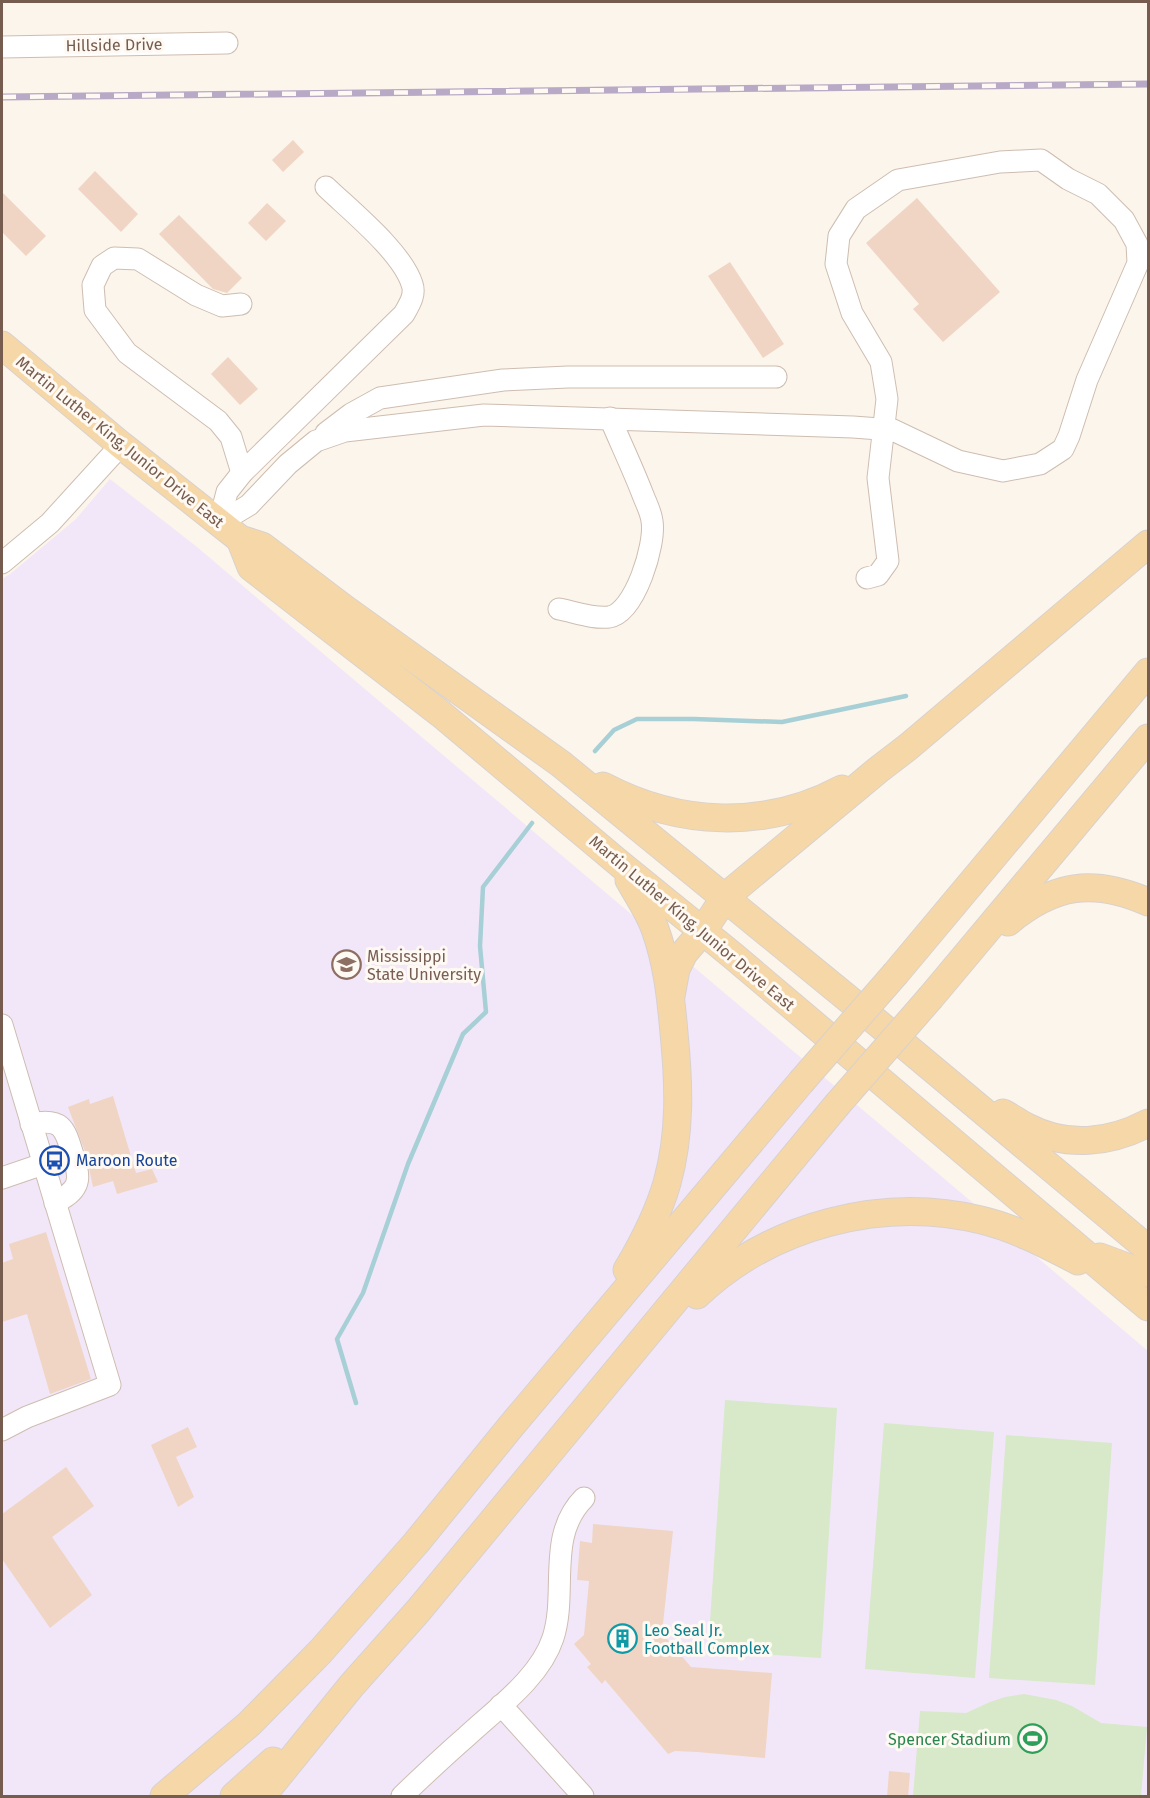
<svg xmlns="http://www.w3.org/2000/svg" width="1150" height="1798" viewBox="0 0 1150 1798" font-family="'Fira Sans',sans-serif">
<rect width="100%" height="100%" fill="#fcf5eb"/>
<polygon fill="#f2e7f8" points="110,479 197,547 1148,1351 1148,1796 2,1796 2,579 10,574 76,519"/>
<g fill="#d7e9c9">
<polygon points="725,1400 837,1408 821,1658 708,1651"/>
<polygon points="884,1423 994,1432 975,1678 865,1669"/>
<polygon points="1006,1435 1112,1443 1095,1685 989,1678"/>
<polygon points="1024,1694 1056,1700 1072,1706 1101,1723 1147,1727 1141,1796 913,1796 920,1711 966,1713 990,1702 1005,1697"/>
</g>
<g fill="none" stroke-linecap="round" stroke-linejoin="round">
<g stroke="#a7cfd6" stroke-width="4.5">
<polyline points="595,751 614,730 637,719 694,719 782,722 906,696"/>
<polyline points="356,1403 337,1339 363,1293 408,1164 463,1034 486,1012 480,946 483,887 532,823"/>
</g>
</g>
<g fill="#f0d5c4">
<polygon points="293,140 304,152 283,172 272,160"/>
<polygon points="95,171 138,214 121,232 78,189"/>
<polygon points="2,192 46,236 26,256 2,232"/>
<polygon points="917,198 1000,292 943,342 913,309 919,304 866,243"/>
<polygon points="267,203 286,221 266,241 248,223"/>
<polygon points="179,215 242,278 227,293 213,289 159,234"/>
<polygon points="730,262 784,344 763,358 708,276"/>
<polygon points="228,357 258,389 240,405 211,374"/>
<polygon points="113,1096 136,1173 152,1169 158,1182 117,1194 113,1181 93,1187 86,1154 68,1107 89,1099 90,1104"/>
<polygon points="46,1232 91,1379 50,1394 27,1314 2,1322 2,1263 13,1259 9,1244"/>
<polygon points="188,1427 197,1447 176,1457 194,1497 178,1507 151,1445"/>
<polygon points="66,1467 94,1506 52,1537 92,1595 50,1628 2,1559 2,1514"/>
<polygon points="593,1524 673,1531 662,1633 691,1667 772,1673 765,1758 697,1752 675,1751 668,1754 605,1680 602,1684 587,1667 591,1664 574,1644 584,1635 589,1581 577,1580 580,1541 592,1543"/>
<polygon points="889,1771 910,1773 908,1797 887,1797"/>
</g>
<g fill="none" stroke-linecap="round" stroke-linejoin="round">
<defs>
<g id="minor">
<polyline points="2,47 227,43"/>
<polyline points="241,304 222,306 196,295 138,259 114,258 102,266 93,285 95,310 127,353 218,421 231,437 242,473"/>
<polyline points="326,433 351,414 380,398 503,380 568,377 776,377"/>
<polyline points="219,523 249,505 288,464 316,441 345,431 484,415 853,427 893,430 958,461 1003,471 1040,464 1063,449 1069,436 1087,380 1138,263 1137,244 1124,220 1098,194 1068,179 1041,160 1000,162 898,180 856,209 839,236 836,264 852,313 881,362 887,399 878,478 888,561 878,575 867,578"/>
<path d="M219,523l8,-31 15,-19 162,-159c5,-9 12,-19 8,-30 -10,-32 -61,-73 -86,-97"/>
<polyline points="2,563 50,523 121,445"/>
<path d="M559,609c16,3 34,10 50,8 26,-4 47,-73 43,-96 -1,-9 -6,-18 -9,-26 -10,-26 -22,-51 -33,-77"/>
<polyline points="2,1025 110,1385 27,1417 2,1430"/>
<path d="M31,1124c33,-7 34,6 43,34 2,9 6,18 2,27 -4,9 -13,13 -21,18"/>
<polyline points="2,1178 43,1164"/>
<polyline points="501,1705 583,1796"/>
<path d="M402,1796c21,-20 42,-40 64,-59 30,-28 74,-59 87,-99 15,-46 -7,-102 31,-140"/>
</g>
<g id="major">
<polyline points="2,345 121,445 240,539 262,546 345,609 561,764 879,1024 1148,1249"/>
<polyline points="240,539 251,567 441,714 620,864 732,955 1148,1307"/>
<path d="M603,786c76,40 162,44 239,3"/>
<path d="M1008,922c46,-38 85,-44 140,-20"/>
<polyline points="896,973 1148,672"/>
<polyline points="671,996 676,969 684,953 702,932 725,897 878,770 908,747 1148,544"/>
<polyline points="931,997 1148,738"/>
<path d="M1003,1113c8,4 16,10 24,14 40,21 83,16 121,-4"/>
<polyline points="1100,1257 1135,1270 1148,1273"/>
<path d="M627,1270c16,-27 31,-56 40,-87 14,-50 12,-100 7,-150 -3,-35 -7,-71 -19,-104 -6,-17 -17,-33 -26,-49"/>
<path d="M697,1295c74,-70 185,-99 284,-75 34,8 66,25 97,41"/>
<polyline points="164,1796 249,1724 321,1651 416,1543 512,1425 801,1082"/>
<polyline points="234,1796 273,1761"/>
<polyline points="262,1796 352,1685 418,1611 836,1106"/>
</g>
</defs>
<use href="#minor" stroke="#cebdb1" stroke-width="23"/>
<use href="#major" stroke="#d9d1ce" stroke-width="29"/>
<use href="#minor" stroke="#fff" stroke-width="21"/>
<use href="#major" stroke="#f6d8a8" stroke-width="27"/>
<defs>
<polyline id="rail" points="2,97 1148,84"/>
</defs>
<use href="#rail" stroke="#b8a9c6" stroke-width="7"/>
<use href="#rail" stroke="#fef9f2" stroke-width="4.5" stroke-dasharray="14" stroke-linecap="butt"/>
<defs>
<g id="major-bridge">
<polyline points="801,1082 896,973"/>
<polyline points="836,1106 931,997"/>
</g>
</defs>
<use href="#major-bridge" stroke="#d9d1ce" stroke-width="29" stroke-linecap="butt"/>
<use href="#major-bridge" stroke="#f6d8a8" stroke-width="27"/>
</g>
<defs>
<symbol id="university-ring" viewBox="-11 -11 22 22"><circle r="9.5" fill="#fef9f2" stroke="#8d6e63" stroke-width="1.5"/><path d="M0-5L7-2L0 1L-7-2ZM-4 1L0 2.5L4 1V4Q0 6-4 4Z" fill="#8d6e63"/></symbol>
<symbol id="bus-ring" viewBox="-11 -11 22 22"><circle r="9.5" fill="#fef9f2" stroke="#1a4fb4" stroke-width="1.5"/><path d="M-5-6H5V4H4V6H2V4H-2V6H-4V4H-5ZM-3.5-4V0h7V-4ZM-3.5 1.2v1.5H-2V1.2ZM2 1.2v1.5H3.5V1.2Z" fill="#1a4fb4"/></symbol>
<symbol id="building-ring" viewBox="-11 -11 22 22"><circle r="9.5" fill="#fef9f2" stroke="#0f9aa8" stroke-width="1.5"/><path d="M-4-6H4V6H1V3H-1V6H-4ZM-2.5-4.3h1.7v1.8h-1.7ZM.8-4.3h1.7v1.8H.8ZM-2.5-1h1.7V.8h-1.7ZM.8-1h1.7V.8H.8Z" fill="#0f9aa8"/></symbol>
<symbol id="stadium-ring" viewBox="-11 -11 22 22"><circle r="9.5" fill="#fef9f2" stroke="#2e9e5b" stroke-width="1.5"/><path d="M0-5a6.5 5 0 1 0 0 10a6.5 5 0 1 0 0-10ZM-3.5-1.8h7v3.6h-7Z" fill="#2e9e5b"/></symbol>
</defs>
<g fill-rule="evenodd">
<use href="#university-ring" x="330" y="948" width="33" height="33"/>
<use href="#bus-ring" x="38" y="1144" width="33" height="33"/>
<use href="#building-ring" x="606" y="1622" width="33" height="33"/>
<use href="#stadium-ring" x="1016" y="1722" width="33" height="33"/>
</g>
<g text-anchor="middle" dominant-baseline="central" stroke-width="6" stroke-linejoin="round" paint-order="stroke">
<g font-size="16" fill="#765c4f" stroke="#fef9f2">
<text transform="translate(114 45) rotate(-1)">Hillside Drive</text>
<text transform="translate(120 442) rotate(39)">Martin Luther King, Junior Drive East</text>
<text transform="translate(692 923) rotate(40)">Martin Luther King, Junior Drive East</text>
</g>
<g font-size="16" fill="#785e54" stroke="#fef9f2" text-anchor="start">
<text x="367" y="956">Mississippi<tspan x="367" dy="18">State University</tspan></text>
</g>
<g font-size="16" fill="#164399" stroke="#fef9f2" text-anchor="start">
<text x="76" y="1160">Maroon Route</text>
</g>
<g font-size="16" fill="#0d838f" stroke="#fef9f2" text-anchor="start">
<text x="644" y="1630">Leo Seal Jr.<tspan x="644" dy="18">Football Complex</tspan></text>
</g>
<g font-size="16" fill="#27864d" stroke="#fef9f2" text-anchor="end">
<text x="1011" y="1739">Spencer Stadium</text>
</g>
</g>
<rect width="1150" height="1798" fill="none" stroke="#765c4f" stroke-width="6"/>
</svg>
